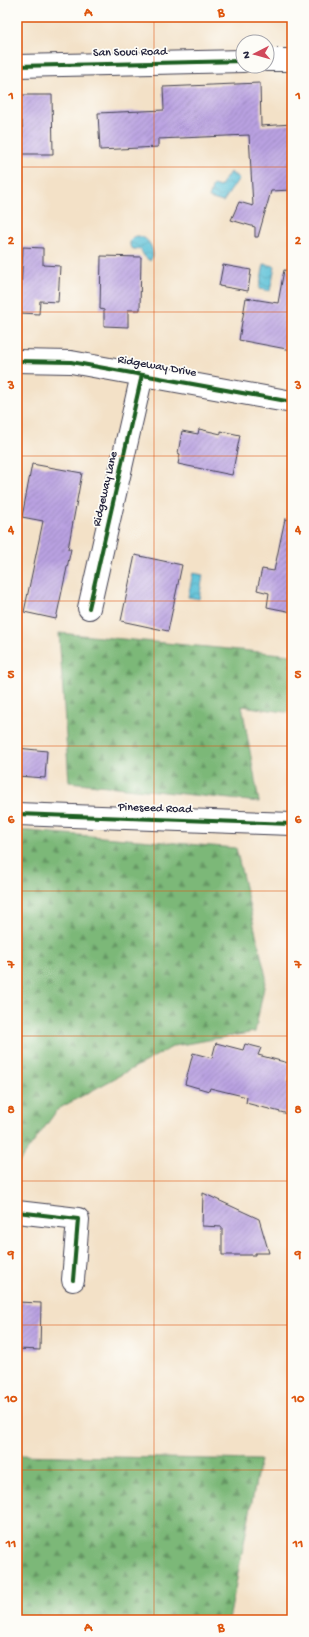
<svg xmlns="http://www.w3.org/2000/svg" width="309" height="1637" viewBox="0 0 309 1637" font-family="'Gochi Hand',sans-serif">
<defs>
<pattern id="forest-firs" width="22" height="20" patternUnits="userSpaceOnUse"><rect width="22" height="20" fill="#7cb878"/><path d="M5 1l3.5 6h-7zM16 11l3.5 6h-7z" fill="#659564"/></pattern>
<pattern id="water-waves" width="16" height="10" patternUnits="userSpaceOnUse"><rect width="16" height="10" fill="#5bc1d8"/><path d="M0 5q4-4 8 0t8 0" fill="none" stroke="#4b9cb0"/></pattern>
<pattern id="building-hatch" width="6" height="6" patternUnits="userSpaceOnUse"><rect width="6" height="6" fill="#b9a1e1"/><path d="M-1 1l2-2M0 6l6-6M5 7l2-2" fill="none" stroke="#9683b8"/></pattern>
</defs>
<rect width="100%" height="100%" fill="#fdfcf7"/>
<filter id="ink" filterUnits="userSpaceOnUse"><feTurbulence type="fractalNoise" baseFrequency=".025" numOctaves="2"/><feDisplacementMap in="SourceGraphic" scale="8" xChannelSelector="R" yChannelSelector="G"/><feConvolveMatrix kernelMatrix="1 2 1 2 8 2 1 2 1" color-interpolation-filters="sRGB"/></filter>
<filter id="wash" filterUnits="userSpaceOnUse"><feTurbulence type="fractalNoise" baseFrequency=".012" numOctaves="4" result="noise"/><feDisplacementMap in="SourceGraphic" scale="16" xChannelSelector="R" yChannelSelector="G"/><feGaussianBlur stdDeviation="0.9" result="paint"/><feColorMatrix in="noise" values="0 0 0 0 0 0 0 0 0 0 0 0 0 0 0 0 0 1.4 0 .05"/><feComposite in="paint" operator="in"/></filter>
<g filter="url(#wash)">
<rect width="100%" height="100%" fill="#f3e1c7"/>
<g fill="url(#forest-firs)" stroke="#4f6d5a">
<polygon points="59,633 292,655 292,713 242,706 259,802 69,782"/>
<polygon points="17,830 236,848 266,977 255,1032 174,1046 58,1109 17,1165"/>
<polygon points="17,1455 260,1460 229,1620 17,1620"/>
</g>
<g fill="url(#water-waves)" stroke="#3e728a">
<polygon points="230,172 239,178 223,202 209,198 213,185 220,187"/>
<path d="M135,236c11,-1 18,9 18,20l-3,5 -6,-5 -4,-7h-7l-3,-3v-5z"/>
<polygon points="264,264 275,266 270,291 259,289"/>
<polygon points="193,573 203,575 199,599 188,597"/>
</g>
<g id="blocks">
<g fill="url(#building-hatch)">
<polygon points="260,83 261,126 292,124 292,190 271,191 258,237 255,237 255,227 231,220 239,202 253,206 249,135 158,139 158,147 100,150 98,113 164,110 163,87"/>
<polygon points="17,95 52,95 53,154 23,154 22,121 17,121"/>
<polygon points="23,247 43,248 43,265 60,266 58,302 40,301 39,314 20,313"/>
<polygon points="101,256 141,257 140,310 128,310 128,327 104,326 104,310 100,309"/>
<polygon points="223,265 251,270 248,291 219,286"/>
<polygon points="284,270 292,271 292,350 239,340 246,298 278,303"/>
<polygon points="199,429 221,434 221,431 240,435 232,475 178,464 180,454 178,453 182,431 198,434"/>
<polygon points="32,464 82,473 68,549 71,549 56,619 24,612 43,521 22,517"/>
<polygon points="285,519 292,520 292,612 267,607 269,593 257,590 262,569 274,571"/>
<polygon points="135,555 182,565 168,631 121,621"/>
<polygon points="17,748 47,751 45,778 17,776"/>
<polygon points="216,1043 243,1050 245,1044 261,1048 258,1055 292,1064 287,1082 292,1083 292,1115 246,1103 247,1097 210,1088 209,1091 185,1084 193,1053 212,1058"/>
<polygon points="203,1193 259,1219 269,1253 255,1253 255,1255 222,1255 222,1227 202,1226"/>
<polygon points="17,1302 41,1303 40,1350 17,1349"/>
</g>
</g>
</g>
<g filter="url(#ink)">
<use href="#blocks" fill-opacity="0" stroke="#413f50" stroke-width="1"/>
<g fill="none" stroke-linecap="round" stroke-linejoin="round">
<defs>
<g id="minor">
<polyline points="267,60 292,60"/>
<polyline points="17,66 243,61"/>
<polyline points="17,361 71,362 292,402"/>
<polyline points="89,608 142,375"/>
<polyline points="17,814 292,824"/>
<polyline points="17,1212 78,1219 73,1280"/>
</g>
</defs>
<use href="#minor" stroke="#413f50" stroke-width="24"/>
<use href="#minor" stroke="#fff" stroke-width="22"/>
<defs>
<g id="cycleway">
<polyline points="17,66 243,61"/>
<polyline points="17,361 71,362 292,402"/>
<polyline points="89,608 142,375"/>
<polyline points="17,814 292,824"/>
<polyline points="17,1212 78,1219 73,1280"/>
</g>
</defs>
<use href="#cycleway" stroke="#fdfcf7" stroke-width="6"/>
<use href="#cycleway" stroke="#1b5e20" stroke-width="4"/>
</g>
</g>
<path fill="none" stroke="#de560e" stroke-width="1" stroke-opacity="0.55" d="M154,17v1603M17,167h275M17,312h275M17,456h275M17,601h275M17,746h275M17,891h275M17,1036h275M17,1181h275M17,1325h275M17,1470h275"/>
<g text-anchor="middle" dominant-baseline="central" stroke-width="3.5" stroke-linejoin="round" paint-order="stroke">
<g font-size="12" fill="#22223b" stroke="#fdfcf7">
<text transform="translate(130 53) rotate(-1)">San Souci Road</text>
<text transform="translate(157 367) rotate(10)">Ridgeway Drive</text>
<text transform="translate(106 489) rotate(-77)">Ridgeway Lane</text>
<text transform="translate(155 809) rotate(2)">Pineseed Road</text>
</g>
</g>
<rect width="309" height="1637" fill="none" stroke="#fdfcf7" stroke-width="44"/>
<g transform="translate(255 54) rotate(264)"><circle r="19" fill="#fdfcf7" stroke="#a5a5ac"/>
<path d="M0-3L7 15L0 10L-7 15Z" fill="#d1495b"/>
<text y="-6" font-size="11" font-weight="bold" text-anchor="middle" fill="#22223b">N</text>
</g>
<rect x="22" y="22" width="265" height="1593" fill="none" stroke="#de560e" stroke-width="1.5"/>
<g font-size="13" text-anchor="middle" font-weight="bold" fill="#de560e">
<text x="88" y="16">A</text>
<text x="221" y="16">B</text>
<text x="11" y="99">1</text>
<text x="298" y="99">1</text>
<text x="11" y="244">2</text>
<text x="298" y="244">2</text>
<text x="11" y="389">3</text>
<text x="298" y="389">3</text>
<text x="11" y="533">4</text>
<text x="298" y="533">4</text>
<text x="11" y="678">5</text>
<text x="298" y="678">5</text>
<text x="11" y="823">6</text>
<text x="298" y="823">6</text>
<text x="11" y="968">7</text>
<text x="298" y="968">7</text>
<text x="11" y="1113">8</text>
<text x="298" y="1113">8</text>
<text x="11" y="1258">9</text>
<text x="298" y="1258">9</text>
<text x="11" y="1402">10</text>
<text x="298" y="1402">10</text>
<text x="11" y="1547">11</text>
<text x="298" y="1547">11</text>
<text x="88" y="1631">A</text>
<text x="221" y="1631">B</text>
</g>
</svg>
